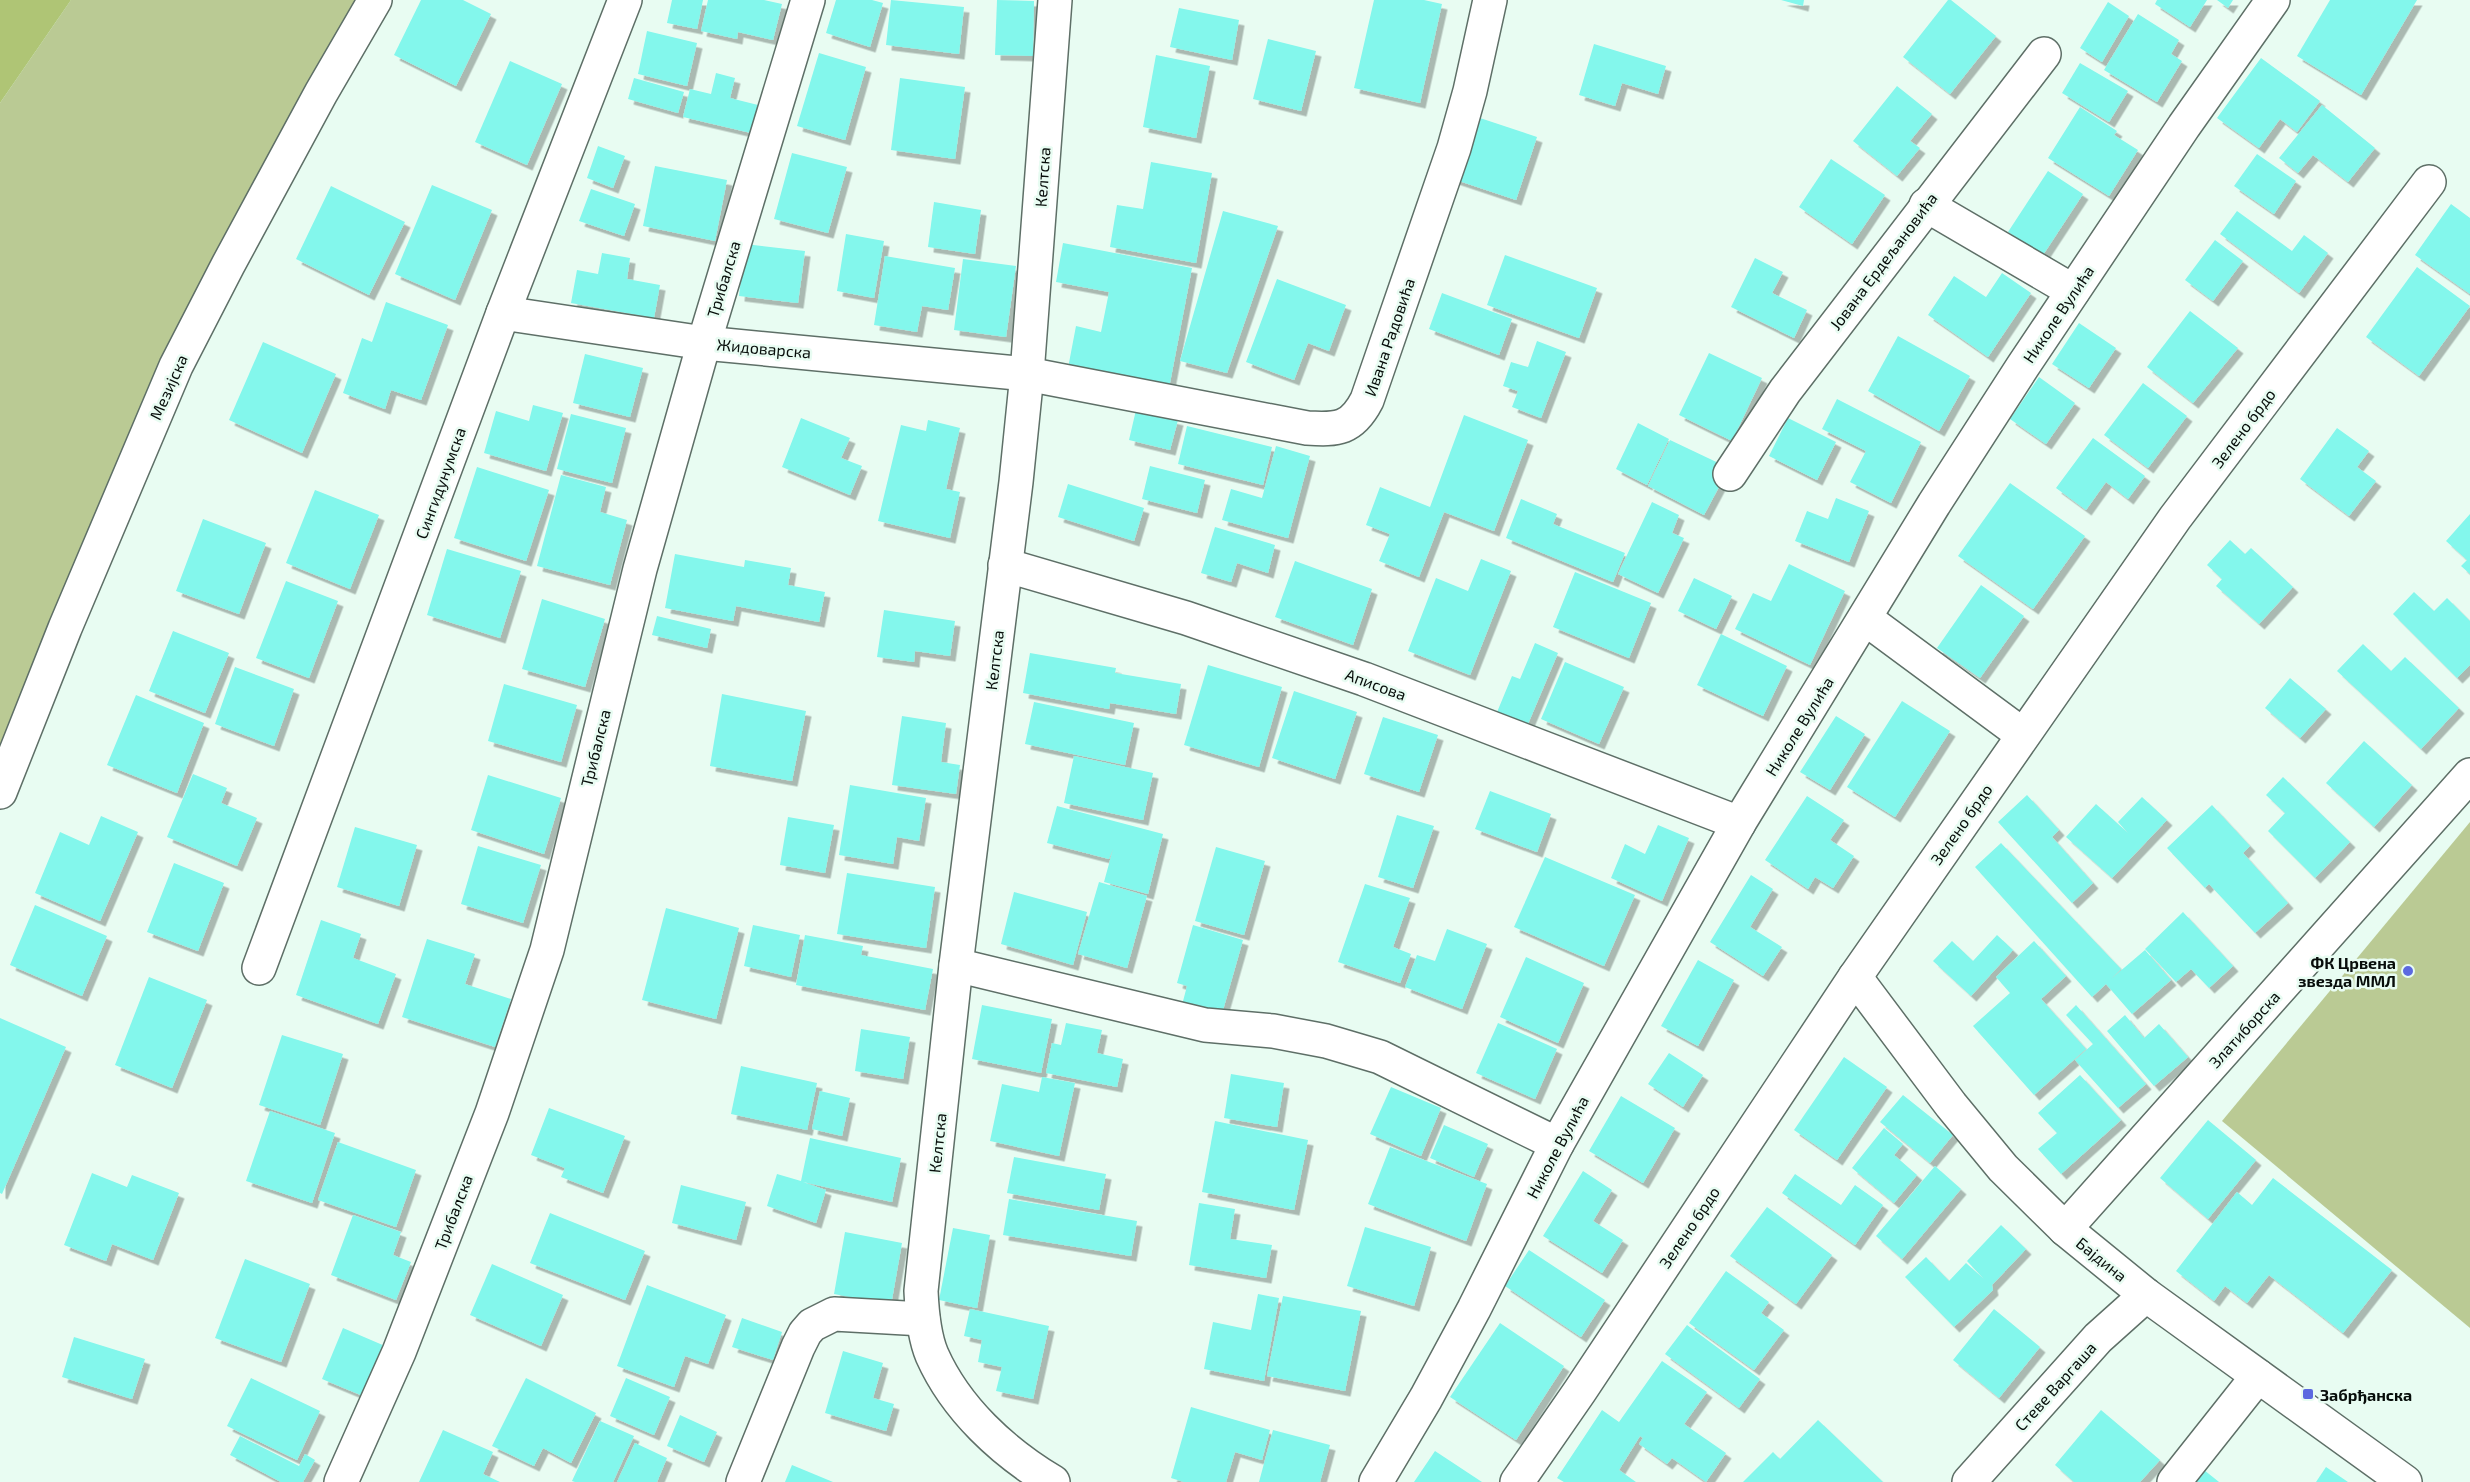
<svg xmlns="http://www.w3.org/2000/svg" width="2470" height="1482" viewBox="0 0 2470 1482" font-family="'Exo 2',sans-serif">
<defs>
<filter id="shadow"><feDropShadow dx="5.5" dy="5.5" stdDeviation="0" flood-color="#0004"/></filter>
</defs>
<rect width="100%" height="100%" fill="#e8fcf2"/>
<g fill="#baca94">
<polygon points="71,0 372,0 228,265 0,792 0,103"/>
<polygon points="2470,822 2470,1328 2222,1121"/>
</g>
<polygon fill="#afc575" points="0,0 71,0 0,103"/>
<g fill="#83f7ec" filter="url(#shadow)">
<polygon points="421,0 463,0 491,14 456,86 394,55"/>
<polygon points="672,0 703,0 697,29 667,23"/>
<polygon points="708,0 764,0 782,4 773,40 738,32 737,39 701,31"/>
<polygon points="836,0 872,0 883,3 870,47 826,33"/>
<polygon points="891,0 964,7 959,54 886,45"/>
<polygon points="997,0 1034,1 1033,56 995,55"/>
<polygon points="1374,0 1424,0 1442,4 1420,103 1354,88"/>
<polygon points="1781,0 1804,0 1803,6"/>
<polygon points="1948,0 1951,0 1996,36 1950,94 1903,57"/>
<polygon points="2157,0 2207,0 2190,27 2155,4"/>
<polygon points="2217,0 2233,0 2228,8"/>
<polygon points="2330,0 2417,0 2361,95 2297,56"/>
<polygon points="2108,2 2129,16 2102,62 2080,48"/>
<polygon points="1179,8 1239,20 1232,60 1170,47"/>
<polygon points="2138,14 2179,40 2171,54 2182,61 2157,102 2104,70"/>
<polygon points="647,31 697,43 687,86 638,74"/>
<polygon points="1268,39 1316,51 1301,111 1253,99"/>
<polygon points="1594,44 1666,66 1658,94 1622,83 1615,106 1579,95"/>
<polygon points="819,53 866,67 845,140 797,126"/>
<polygon points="1156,55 1210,66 1196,138 1143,127"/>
<polygon points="2261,58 2320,101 2297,132 2280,119 2259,148 2217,118"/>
<polygon points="510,61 562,84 527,165 475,142"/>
<polygon points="2080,63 2128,91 2109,122 2062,93"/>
<polygon points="716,73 735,78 730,98 758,105 751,133 683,117 690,89 711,94"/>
<polygon points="634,78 684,92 678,113 628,99"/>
<polygon points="900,78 965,87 955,159 891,150"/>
<polygon points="1897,86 1932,114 1910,141 1920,148 1897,176 1853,141"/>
<polygon points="2322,105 2375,148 2348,182 2313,155 2298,173 2279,158"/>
<polygon points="2080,107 2117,131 2114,135 2138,150 2109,196 2048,158"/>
<polygon points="1474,116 1537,137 1516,200 1453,179"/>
<polygon points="598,146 625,156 613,188 587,178"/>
<polygon points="792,153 847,167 828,233 774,219"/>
<polygon points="2257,154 2296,181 2274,214 2234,186"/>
<polygon points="1831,159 1885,195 1852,244 1799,207"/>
<polygon points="1151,162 1212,173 1196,263 1110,247 1117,205 1143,209"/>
<polygon points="655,166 727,180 715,241 643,226"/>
<polygon points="2048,171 2083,194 2043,255 2008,232"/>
<polygon points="432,185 492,210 455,300 395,274"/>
<polygon points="331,186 405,222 369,295 296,259"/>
<polygon points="591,189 635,204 624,236 579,221"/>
<polygon points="934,202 981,210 975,254 928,247"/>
<polygon points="2451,204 2470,218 2470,294 2415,255"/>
<polygon points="1223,211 1278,226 1227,373 1180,361"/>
<polygon points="2237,211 2292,251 2304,235 2328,253 2299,293 2220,234"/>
<polygon points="846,234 884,241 874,298 837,291"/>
<polygon points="2215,240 2243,261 2213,301 2185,280"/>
<polygon points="1063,243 1192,268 1169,388 1068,368 1076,326 1101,332 1109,292 1056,282"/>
<polygon points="745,244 805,251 798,303 739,296"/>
<polygon points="602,253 630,258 627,279 660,285 654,318 571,303 577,270 598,274"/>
<polygon points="1505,255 1597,288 1579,338 1487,305"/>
<polygon points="885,256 955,268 948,310 922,306 917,332 874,325"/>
<polygon points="1755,258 1783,272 1772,293 1807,310 1794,338 1731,307"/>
<polygon points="963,259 1016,266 1006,337 954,330"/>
<polygon points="2417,267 2470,306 2419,376 2366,337"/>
<polygon points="2002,273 2031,293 1988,357 1928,315 1954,276 1986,297"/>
<polygon points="1277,279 1346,305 1329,351 1308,343 1294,380 1246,362"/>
<polygon points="1442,293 1512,319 1499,355 1429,329"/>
<polygon points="386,302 448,325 421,400 391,390 385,409 343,393 362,338 372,342"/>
<polygon points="2190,311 2238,348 2193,403 2147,367"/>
<polygon points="2079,323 2116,348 2089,388 2052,364"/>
<polygon points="1898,336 1970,376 1939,431 1868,391"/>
<polygon points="1537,341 1566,352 1541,418 1512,407 1518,391 1503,386 1511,362 1528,367"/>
<polygon points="263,342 336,374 302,453 229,420"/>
<polygon points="1709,353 1762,378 1732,441 1679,415"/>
<polygon points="585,354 643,368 630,417 573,403"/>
<polygon points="2039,377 2075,403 2046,444 2010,419"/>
<polygon points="2143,383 2187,416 2148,468 2104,435"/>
<polygon points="1837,399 1921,442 1891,503 1850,482 1866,451 1822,429"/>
<polygon points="533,405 563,413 546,471 484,453 496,411 529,421"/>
<polygon points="1136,410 1178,420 1170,450 1129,440"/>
<polygon points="571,414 626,428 612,483 557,469"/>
<polygon points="1464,415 1528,440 1494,531 1444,512 1419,577 1379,561 1390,534 1366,525 1380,487 1430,507"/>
<polygon points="801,418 850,438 841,458 862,466 850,495 782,467"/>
<polygon points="1788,418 1836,442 1817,480 1769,456"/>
<polygon points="928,420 960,428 946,489 960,492 950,538 878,521 901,425 926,431"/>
<polygon points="1638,423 1669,439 1647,485 1616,469"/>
<polygon points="1187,426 1272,447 1263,485 1178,464"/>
<polygon points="2337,428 2369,451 2357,467 2376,481 2349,516 2300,479"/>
<polygon points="2093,438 2145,476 2128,499 2106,482 2086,510 2056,488"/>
<polygon points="1670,440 1729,468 1704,515 1648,486"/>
<polygon points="1276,446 1310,456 1288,538 1222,520 1231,489 1262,498"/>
<polygon points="1150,466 1205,480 1197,513 1142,499"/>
<polygon points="477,467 549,490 526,561 454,538"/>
<polygon points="561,475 606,487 600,512 627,520 610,585 537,566"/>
<polygon points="2010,483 2085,536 2033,609 1958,556"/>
<polygon points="1068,484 1144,508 1134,541 1058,517"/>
<polygon points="315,490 379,515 350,589 286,563"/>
<polygon points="1836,498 1869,511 1849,562 1795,541 1807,511 1828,519"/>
<polygon points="1521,499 1557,514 1553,524 1625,553 1613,582 1506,538"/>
<polygon points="1652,502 1679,515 1672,533 1684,538 1658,593 1618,574"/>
<polygon points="2470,514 2470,574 2461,566 2467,560 2446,541"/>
<polygon points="203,519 266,543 239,614 176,591"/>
<polygon points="1215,527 1275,545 1268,573 1237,563 1231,582 1201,573"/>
<polygon points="2230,540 2245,554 2251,548 2293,587 2259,624 2216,586 2222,579 2207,565"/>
<polygon points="447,549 521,571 500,638 427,615"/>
<polygon points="675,554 744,567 745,560 791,568 788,585 825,592 819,622 736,606 733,621 665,608"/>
<polygon points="1481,559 1511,571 1470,675 1408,651 1436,578 1468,591"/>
<polygon points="1295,561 1372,589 1353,645 1275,617"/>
<polygon points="1789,564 1845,591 1810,665 1735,629 1753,593 1771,601"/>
<polygon points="1575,572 1651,603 1629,658 1553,627"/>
<polygon points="1694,578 1732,596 1716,629 1678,611"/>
<polygon points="286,581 338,601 309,678 256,658"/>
<polygon points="1981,585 2024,616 1980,678 1937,648"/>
<polygon points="2414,592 2434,611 2447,598 2470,621 2470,665 2457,678 2393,614"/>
<polygon points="542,599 605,619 585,687 522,669"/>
<polygon points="884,610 955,621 950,656 915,651 914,662 877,657"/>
<polygon points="657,616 711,629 707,648 652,635"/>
<polygon points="173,631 229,653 205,713 149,691"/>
<polygon points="1721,634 1787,666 1763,716 1697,685"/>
<polygon points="1535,643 1558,653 1525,731 1495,717 1512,676 1520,679"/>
<polygon points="2363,644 2391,671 2405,657 2459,708 2421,749 2337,671"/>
<polygon points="1030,653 1116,668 1115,673 1181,684 1176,714 1110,703 1109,709 1023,693"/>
<polygon points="1565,662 1624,687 1599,744 1541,719"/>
<polygon points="1208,665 1282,687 1259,767 1184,745"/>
<polygon points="235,667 294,689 274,746 215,724"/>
<polygon points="2290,678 2326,709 2300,738 2265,708"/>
<polygon points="504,684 577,705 561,762 488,741"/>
<polygon points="1294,691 1357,712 1335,779 1272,758"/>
<polygon points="722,694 806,711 792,781 710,766"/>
<polygon points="136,695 204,723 177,793 107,765"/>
<polygon points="1902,701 1950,731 1895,817 1847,787"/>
<polygon points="1034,702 1134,723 1125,765 1025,744"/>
<polygon points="902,716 946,723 941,762 960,765 956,794 892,785"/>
<polygon points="1836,716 1865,734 1830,790 1800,772"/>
<polygon points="1383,717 1438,735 1419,792 1364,774"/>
<polygon points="2364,741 2412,785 2374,827 2326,783"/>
<polygon points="1074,756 1153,773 1143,820 1064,803"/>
<polygon points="193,774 227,788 221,803 257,818 237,866 167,837"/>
<polygon points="488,775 561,798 544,854 471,830"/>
<polygon points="2283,777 2350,842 2315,878 2268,831 2285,813 2266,795"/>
<polygon points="850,785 926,798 919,841 897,837 893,864 839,855"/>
<polygon points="1490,791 1551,814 1537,852 1475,829"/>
<polygon points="2027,795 2059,830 2052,837 2093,883 2072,903 1998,822"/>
<polygon points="1807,796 1844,820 1830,840 1854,856 1833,888 1815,877 1808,889 1765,860"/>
<polygon points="2142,797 2167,820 2112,878 2066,837 2096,804 2128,833 2118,822"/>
<polygon points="2212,805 2250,846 2243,853 2288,903 2255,933 2209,884 2205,888 2167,848"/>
<polygon points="1057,806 1163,834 1148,894 1104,882 1113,849 1109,859 1047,843"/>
<polygon points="1397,815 1434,826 1413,888 1378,877"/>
<polygon points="101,816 138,832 100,921 35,893 60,832 89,845"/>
<polygon points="788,817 834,825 825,873 780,865"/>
<polygon points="1658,825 1689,838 1662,901 1611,878 1625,844 1645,854"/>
<polygon points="355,827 417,845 399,906 337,887"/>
<polygon points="2001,843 2121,969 2111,979 2145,950 2171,980 2132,1014 2106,984 2092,997 1975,867"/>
<polygon points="478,846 541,865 523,923 461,904"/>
<polygon points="1216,847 1265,861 1244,935 1195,921"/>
<polygon points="1545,857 1635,895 1604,966 1514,927"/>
<polygon points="174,863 224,883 198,951 147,932"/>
<polygon points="847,873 935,887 926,948 837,934"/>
<polygon points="1751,875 1773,889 1750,927 1782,947 1763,976 1710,942"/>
<polygon points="1099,882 1147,896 1127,968 1078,954"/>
<polygon points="1365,884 1410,898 1393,947 1411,954 1400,983 1338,962"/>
<polygon points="1014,892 1087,912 1073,965 1001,944"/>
<polygon points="35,905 107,936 82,996 10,965"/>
<polygon points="666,908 739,928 716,1019 642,1000"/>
<polygon points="2183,912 2233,966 2209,988 2191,969 2176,982 2145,949"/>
<polygon points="321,920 361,934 353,958 396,974 378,1024 296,995"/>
<polygon points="753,925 800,935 791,977 744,966"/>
<polygon points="1193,925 1243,940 1221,1017 1182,1005 1187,986 1177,983"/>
<polygon points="1447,929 1487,944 1462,1009 1405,987 1417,955 1435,961"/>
<polygon points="805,935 863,946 861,955 933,969 925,1010 796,985"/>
<polygon points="1997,935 2013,950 1971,996 1933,961 1952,941 1973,961"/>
<polygon points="427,939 475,954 465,984 511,999 495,1047 402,1017"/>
<polygon points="2034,941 2066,976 2041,999 2086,1049 2034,1095 1973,1026 2010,993 1996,977"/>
<polygon points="1526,957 1584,983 1558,1043 1500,1017"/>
<polygon points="1698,960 1734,980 1698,1046 1661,1026"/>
<polygon points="149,977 207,1000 172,1088 115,1065"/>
<polygon points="982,1005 1052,1019 1041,1073 972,1059"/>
<polygon points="2076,1005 2146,1084 2118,1108 2075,1060 2093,1044 2066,1015"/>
<polygon points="2125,1015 2144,1038 2159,1024 2188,1057 2154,1086 2107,1031"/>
<polygon points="0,1018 66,1047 2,1194 0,1193"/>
<polygon points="1066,1023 1102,1030 1097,1053 1123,1059 1117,1087 1046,1073 1052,1043 1061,1045"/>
<polygon points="1498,1023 1557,1049 1535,1099 1476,1073"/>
<polygon points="861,1029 910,1037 903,1079 855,1071"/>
<polygon points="282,1035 343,1054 320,1125 259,1105"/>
<polygon points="1669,1053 1703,1075 1683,1107 1648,1084"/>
<polygon points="1844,1057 1887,1087 1837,1160 1794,1130"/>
<polygon points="741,1066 817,1083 807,1130 731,1114"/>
<polygon points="1231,1074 1284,1083 1277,1127 1224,1118"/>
<polygon points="2080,1075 2121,1120 2061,1174 2038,1149 2057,1133 2038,1113"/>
<polygon points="1042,1077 1075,1083 1059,1156 990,1141 1002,1084 1039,1092"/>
<polygon points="1391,1087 1441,1108 1421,1156 1370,1134"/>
<polygon points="820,1091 850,1098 842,1136 812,1129"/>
<polygon points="1903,1095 1953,1135 1930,1163 1880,1122"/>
<polygon points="1621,1096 1675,1128 1643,1183 1589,1151"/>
<polygon points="549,1108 625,1136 603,1193 561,1177 565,1168 531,1155"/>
<polygon points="270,1111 335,1133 312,1203 246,1181"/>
<polygon points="2208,1120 2256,1160 2208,1219 2160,1178"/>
<polygon points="1215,1121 1308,1140 1294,1210 1202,1192"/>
<polygon points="1444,1125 1488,1144 1474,1177 1430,1158"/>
<polygon points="1884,1128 1903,1144 1894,1155 1917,1175 1894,1203 1852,1168"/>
<polygon points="810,1138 901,1158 892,1202 803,1182 826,1190 816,1223 767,1206 777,1174 801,1181"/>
<polygon points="338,1142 416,1170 396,1227 318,1200"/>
<polygon points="1390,1147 1487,1184 1466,1241 1368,1204"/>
<polygon points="1014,1157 1106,1174 1099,1210 1007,1193"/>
<polygon points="1935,1166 1961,1189 1902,1259 1876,1236"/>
<polygon points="1583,1171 1612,1190 1593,1221 1623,1240 1602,1273 1543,1236"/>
<polygon points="92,1173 127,1187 132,1175 179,1193 153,1260 112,1244 106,1261 64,1245"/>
<polygon points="1795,1174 1841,1205 1855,1185 1883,1205 1855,1245 1782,1193"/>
<polygon points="2273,1178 2392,1270 2343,1333 2269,1275 2247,1303 2225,1286 2214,1301 2176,1271 2237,1192 2252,1205"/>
<polygon points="681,1185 746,1202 736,1240 672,1223"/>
<polygon points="1009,1199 1137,1221 1131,1256 1003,1235"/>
<polygon points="1199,1203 1235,1209 1230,1239 1272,1245 1266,1278 1189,1265"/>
<polygon points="1767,1207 1832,1255 1796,1304 1730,1256"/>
<polygon points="550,1213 645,1251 625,1300 530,1263"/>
<polygon points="353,1215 401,1232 393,1255 411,1262 396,1300 331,1275"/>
<polygon points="2001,1225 2026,1249 1992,1285 1993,1290 1954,1327 1905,1277 1926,1257 1949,1281 1966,1263 1984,1279 1967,1261"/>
<polygon points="1365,1227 1431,1247 1414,1306 1347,1286"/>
<polygon points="953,1228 990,1235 977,1308 939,1300"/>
<polygon points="845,1232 902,1243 891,1305 834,1294"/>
<polygon points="1529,1250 1605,1300 1581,1337 1505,1286"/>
<polygon points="245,1259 310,1284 281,1362 215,1338"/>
<polygon points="492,1264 563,1295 541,1346 470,1315"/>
<polygon points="1726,1271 1769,1302 1761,1313 1784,1330 1754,1370 1689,1323"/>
<polygon points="647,1285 726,1315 708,1364 685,1356 674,1387 617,1366"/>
<polygon points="1258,1294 1279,1298 1264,1381 1204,1369 1213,1322 1251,1330"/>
<polygon points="1283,1296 1361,1311 1345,1391 1267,1376"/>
<polygon points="970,1309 1049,1326 1033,1399 996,1391 1002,1367 978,1362 982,1340 964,1336"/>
<polygon points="1994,1309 2040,1347 1999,1398 1953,1360"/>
<polygon points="742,1318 782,1332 773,1360 732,1347"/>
<polygon points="1500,1323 1564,1366 1516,1440 1450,1397"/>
<polygon points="1687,1325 1760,1379 1739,1408 1665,1354"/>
<polygon points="343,1328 385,1346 363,1396 322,1379"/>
<polygon points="74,1337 145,1359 132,1399 62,1377"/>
<polygon points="843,1351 883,1363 873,1398 894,1404 886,1431 825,1413"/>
<polygon points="1662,1361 1707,1392 1684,1424 1726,1453 1706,1482 1672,1458 1667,1464 1639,1444 1643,1438 1640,1436 1619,1470 1636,1482 1564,1482 1557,1478 1602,1410 1619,1422"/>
<polygon points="251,1378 320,1411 297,1460 227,1426"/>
<polygon points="526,1378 596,1413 571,1463 543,1448 534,1466 492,1446"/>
<polygon points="626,1378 670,1397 654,1435 610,1416"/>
<polygon points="1191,1407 1270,1430 1262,1460 1235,1452 1226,1482 1184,1482 1171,1478"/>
<polygon points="2101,1410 2160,1460 2140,1482 2074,1482 2055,1465"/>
<polygon points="680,1415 717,1432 704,1462 667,1446"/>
<polygon points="1818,1420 1883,1482 1743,1482 1773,1452 1780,1459"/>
<polygon points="600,1421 634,1436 613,1482 575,1482 572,1481"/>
<polygon points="443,1430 493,1452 483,1474 500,1482 419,1482"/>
<polygon points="1273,1430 1330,1445 1320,1482 1259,1482"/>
<polygon points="240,1436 299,1466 305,1454 315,1460 303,1482 281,1482 230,1455"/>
<polygon points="635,1443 667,1458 657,1482 617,1482"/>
<polygon points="1435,1451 1482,1482 1414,1482"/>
<polygon points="792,1465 833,1482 785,1482"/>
<polygon points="2326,1467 2348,1482 2316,1482"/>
<polygon points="2204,1470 2219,1482 2195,1482"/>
</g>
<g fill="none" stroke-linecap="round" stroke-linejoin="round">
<defs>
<g id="minor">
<polyline points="1926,205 2073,291"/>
<path d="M503,313l201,30 323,31 280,54c31,2 45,1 60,-28l87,-252 16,-57 20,-91"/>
<polyline points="1730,474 1785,391 2044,54"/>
<polyline points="1005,565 1186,618 1364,679 1739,823"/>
<polyline points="1866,619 2023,735"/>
<polyline points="0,792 65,628 176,366 228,265 321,93 375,0"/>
<polyline points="956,965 1205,1025 1273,1031 1326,1041 1380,1057 1557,1144"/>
<polyline points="259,968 503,313 625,0"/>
<polyline points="1855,977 1951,1105 2003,1168 2065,1229 2146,1295 2405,1482"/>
<polyline points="2065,1229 2470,775"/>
<polyline points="341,1482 399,1352 492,1113 547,950 640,569 704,343 808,0"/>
<polyline points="743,1482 798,1347 805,1333 812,1325 834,1314 923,1319"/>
<path d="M1053,1482c-50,-30 -97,-73 -121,-127 -8,-19 -10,-42 -11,-64l35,-326 60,-483 11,-108 28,-374"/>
<polyline points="1376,1482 1426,1398 1474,1309 1557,1144 1739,823 1934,504 2023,366 2184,126 2273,0"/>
<polyline points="1517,1482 1580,1391 1855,977 2175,518 2429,182"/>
<polyline points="1969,1482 2098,1338 2146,1295"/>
<polyline points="2174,1482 2258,1376"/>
</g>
</defs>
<use href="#minor" stroke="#5e6f67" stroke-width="36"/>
<use href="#minor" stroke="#fff" stroke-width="33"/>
</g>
<g fill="#5c69e0" stroke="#e8fcf2" stroke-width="2">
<circle cx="2408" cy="971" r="6"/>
<rect x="2302" y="1388" width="12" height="12" rx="3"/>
</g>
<g text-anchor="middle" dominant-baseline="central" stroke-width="5" stroke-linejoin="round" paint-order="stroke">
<g font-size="16" fill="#070d0a" stroke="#e8fcf2">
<text transform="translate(1042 177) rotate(-86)">Келтска</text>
<text transform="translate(1883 261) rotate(-53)">Јована Ердељановића</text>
<text transform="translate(723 279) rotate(-73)">Трибалска</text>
<text transform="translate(2058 314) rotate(-56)">Николе Вулића</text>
<text transform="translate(1389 337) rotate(-71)">Ивана Радовића</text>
<text transform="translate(764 348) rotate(5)">Жидоварска</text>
<text transform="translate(168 387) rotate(-66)">Мезијска</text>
<text transform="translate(2243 428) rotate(-53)">Зелено брдо</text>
<text transform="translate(440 483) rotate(-70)">Сингидунумска</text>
<text transform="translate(994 660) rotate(-83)">Келтска</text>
<text transform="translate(1376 684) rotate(20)">Аписова</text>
<text transform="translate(1799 726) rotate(-58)">Николе Вулића</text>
<text transform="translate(595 748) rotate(-76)">Трибалска</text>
<text transform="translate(1961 824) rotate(-55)">Зелено брдо</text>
<text transform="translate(2244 1029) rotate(-48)">Златиборска</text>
<text transform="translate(937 1143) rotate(-84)">Келтска</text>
<text transform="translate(1557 1147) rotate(-62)">Николе Вулића</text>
<text transform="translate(453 1212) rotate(-69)">Трибалска</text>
<text transform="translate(1689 1227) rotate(-56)">Зелено брдо</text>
<text transform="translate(2102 1259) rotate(39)">Бајдина</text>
<text transform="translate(2055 1386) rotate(-48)">Стеве Варгаша</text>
</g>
<g font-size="16" font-weight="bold" fill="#070d0a" stroke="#e8fcf2" text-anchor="end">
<text x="2396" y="962">ФК Црвена<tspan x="2396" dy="18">звезда ММЛ</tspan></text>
<text x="2320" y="1394" text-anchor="start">Забрђанска</text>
</g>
</g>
</svg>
